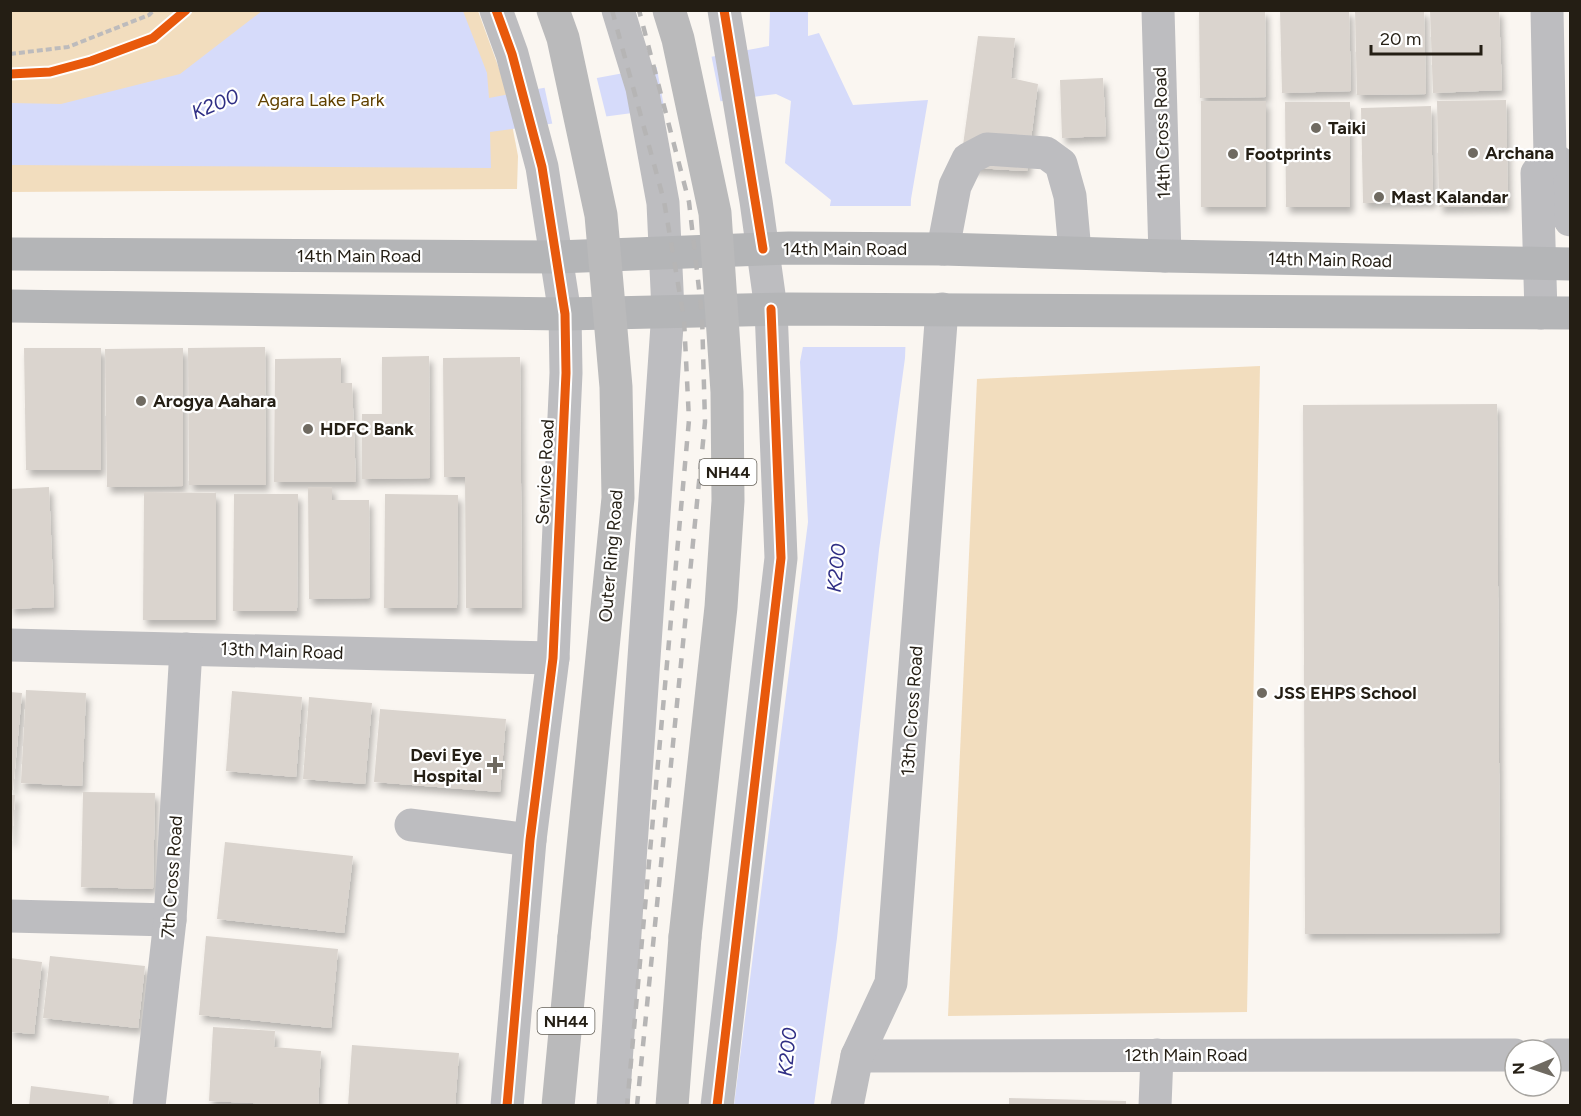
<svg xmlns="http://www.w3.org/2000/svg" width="1581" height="1116" viewBox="0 0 1581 1116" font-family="Figtree,sans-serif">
<defs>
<filter id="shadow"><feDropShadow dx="3.5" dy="6" stdDeviation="3" flood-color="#0004"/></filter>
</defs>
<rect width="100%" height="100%" fill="#faf6f1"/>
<g fill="#f2ddbe">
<polygon points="10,11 478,11 504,82 518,156 517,189 11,192"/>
<polygon points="1260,366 1247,1012 948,1016 977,379"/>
</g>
<polygon fill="#d6dbfa" points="262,11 463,11 487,73 489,98 769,46 770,11 808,11 808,36 819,33 853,105 928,100 911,199 905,358 879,550 837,938 814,1105 734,1105 808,522 800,362 831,200 785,163 791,101 776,94 490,132 491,168 11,165 11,103 61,104 180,74"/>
<g fill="#faf6f1">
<polygon points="711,54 721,104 665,112 656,64"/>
<polygon points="596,75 607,119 553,127 544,85"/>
<polygon points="827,206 912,206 908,347 800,347"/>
</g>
<g fill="#dad4ce" filter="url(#shadow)">
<polygon points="1199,10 1265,10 1266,97 1200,98"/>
<polygon points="1280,10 1349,10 1351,91 1282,93"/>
<polygon points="1355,10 1424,10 1426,94 1357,95"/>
<polygon points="1430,10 1499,10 1502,90 1433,93"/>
<polygon points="978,36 1015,38 1011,78 1038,84 1027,171 960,167"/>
<polygon points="1103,78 1106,136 1062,138 1060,80"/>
<polygon points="1506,100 1508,206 1439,207 1437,101"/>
<rect x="1201" y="101" width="65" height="106"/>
<polygon points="1285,102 1350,102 1350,207 1286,207"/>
<polygon points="1431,106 1433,202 1363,203 1361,108"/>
<polygon points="265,347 266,485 189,485 188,348"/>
<polygon points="24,348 101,348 101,470 26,470"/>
<polygon points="183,348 183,486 107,487 105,349"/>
<polygon points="429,356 430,478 362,479 362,414 382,414 382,357"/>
<polygon points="520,357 522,608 466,608 465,477 444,477 443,358"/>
<polygon points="341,358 341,383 352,383 356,482 274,482 275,359"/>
<polygon points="1497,404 1500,933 1305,934 1303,405"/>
<polygon points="49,487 54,607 10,609 10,489"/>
<polygon points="308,487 332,487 332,500 369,500 370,598 309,599"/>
<polygon points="144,492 216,493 216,620 143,620"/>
<polygon points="234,494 298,494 297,611 233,611"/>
<polygon points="385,494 458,495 457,608 384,608"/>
<polygon points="26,690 86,693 82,786 21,783"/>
<polygon points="232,691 302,697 296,777 226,771"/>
<polygon points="10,692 22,693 13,790 10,790"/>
<polygon points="309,697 372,703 365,784 303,779"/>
<polygon points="380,709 506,719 500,792 374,782"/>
<polygon points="83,792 155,793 153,889 81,887"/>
<polygon points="10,795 15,795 12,841 10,841"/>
<polygon points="225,842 353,856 344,933 217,919"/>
<polygon points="206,936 338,949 331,1028 199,1015"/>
<polygon points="50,956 145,966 138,1028 43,1018"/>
<polygon points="10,958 42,962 34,1034 10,1032"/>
<polygon points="213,1027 275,1031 274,1047 321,1051 318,1106 209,1101"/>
<polygon points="352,1045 459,1053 455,1106 348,1106"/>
<polygon points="31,1086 109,1096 108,1106 29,1106"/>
<polygon points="1009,1098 1126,1101 1126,1106 1009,1106"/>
</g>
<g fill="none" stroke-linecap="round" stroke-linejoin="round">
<polyline stroke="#bdbbbc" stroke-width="4" stroke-dasharray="6 3" stroke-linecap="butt" points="10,54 68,47 149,15 154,10"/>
<g stroke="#bdbdc0" stroke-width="33">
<polyline points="496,10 512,54 542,167 565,314 566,373 553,658 530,840 507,1106"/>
<polyline points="1158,10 1165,256"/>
<polyline points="1550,156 1569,170 1570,220"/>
<polyline points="943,249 955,186 968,159 987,149 1046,153 1061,164 1070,196 1075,252"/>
<polyline points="1541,313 1537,173 1550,156 1547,10"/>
<polyline points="10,645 553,658"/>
<polyline points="411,825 530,840"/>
<polyline points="10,916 170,920"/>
<polyline points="1551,1055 1570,1055"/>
<polyline points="857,1056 1515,1055"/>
<polyline points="149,1106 170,920 186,649"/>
<polyline points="613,1106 668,311 663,203 642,88 618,10"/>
<polyline points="717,1106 781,558 771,309 756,201 724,10"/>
<polyline points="847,1106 857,1056 891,983 942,309"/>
<polyline points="1155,1106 1157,1055"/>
</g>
<g stroke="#b4b5b7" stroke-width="33">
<polyline points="10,254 557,257 789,248 943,249 1165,256 1570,264"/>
<polyline points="10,306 565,314 789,309 1570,313"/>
</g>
<g stroke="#bababb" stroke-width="33">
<polyline points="558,1106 574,937"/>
<polyline points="672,1106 685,937"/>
</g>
<g stroke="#b6b5b5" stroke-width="4.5" stroke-dasharray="10 10" stroke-linecap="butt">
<polyline points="612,10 664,201 684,319 689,420 627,1106"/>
<polyline points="637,1106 705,422 702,315 689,202 639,10"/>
</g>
<g stroke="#bababb" stroke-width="33">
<polyline points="553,10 563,38 601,215 616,387 618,498 574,937"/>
<polyline points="669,10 678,39 715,213 727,392 728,501 721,607 685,937"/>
</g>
<defs>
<g id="cycleway">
<polyline points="496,10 512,54 542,167 565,314 566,373 553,658 530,840 507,1106"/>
<polyline points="724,10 763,249"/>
<polyline points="10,74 50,72 91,61 153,38 186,10"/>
<polyline points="717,1106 781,558 771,309"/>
</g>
</defs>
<use href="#cycleway" stroke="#fff" stroke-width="13"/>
<use href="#cycleway" stroke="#e8590c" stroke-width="9"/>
</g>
<g fill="#6f6a61" stroke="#fff" stroke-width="2">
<circle cx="1316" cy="128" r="6"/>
<circle cx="1473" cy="153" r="6"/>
<circle cx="1233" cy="154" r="6"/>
<circle cx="1379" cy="197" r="6"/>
<circle cx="141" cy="401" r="6"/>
<circle cx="308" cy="429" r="6"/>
<circle cx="1262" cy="693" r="6"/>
<path d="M492 756h6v6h6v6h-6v6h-6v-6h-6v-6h6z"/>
</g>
<g text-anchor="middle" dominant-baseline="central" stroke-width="4.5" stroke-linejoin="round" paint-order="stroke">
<g fill="#fff" stroke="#66625a" stroke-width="1.5">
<rect x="699.5" y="459" width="57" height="26" rx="4.5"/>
<rect x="537.5" y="1008" width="57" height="26" rx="4.5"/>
</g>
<g font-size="16" font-weight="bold" fill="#241e14">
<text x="728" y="472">NH44</text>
<text x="566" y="1021">NH44</text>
</g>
<g font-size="18" fill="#614100" stroke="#fff">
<text x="321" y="100">Agara Lake Park</text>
</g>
<g font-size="18" font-weight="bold" fill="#241e14" stroke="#fff" text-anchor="start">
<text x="1328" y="128">Taiki</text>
<text x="1485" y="153">Archana</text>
<text x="1245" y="154">Footprints</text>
<text x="1391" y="197">Mast Kalandar</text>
<text x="153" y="401">Arogya Aahara</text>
<text x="320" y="429">HDFC Bank</text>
<text x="1274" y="693">JSS EHPS School</text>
<text x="482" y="755" text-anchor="end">Devi Eye<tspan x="482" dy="21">Hospital</tspan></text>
</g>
<g font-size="18" fill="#241e14" stroke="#fff">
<text transform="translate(1162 133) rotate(-92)">14th Cross Road</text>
<text x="845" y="249">14th Main Road</text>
<text x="359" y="256">14th Main Road</text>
<text transform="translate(1330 260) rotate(1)">14th Main Road</text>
<text transform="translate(545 472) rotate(-87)">Service Road</text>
<text transform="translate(611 556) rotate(-85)">Outer Ring Road</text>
<text transform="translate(282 651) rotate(2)">13th Main Road</text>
<text transform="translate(912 711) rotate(-86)">13th Cross Road</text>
<text transform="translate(172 877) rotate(-86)">7th Cross Road</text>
<text x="1186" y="1055">12th Main Road</text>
</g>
<g font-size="20" font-style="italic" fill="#302f85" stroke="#fff">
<text transform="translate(215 104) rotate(-22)">K200</text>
<text transform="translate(836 568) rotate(-84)">K200</text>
<text transform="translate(787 1052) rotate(-84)">K200</text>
</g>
</g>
<rect width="1581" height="1116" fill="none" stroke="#241e14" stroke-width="24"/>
<g transform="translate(1533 1068) rotate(268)"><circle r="28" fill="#ffffff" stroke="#a7a5a1" stroke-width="1.5"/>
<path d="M0-4.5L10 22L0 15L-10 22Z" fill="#6f6a61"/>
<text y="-9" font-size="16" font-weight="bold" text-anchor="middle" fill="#241e14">N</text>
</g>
<path d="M1371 45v9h110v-9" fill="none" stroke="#241e14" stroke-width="3"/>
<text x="1380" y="45" font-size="18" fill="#241e14" stroke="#ffffff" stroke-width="4.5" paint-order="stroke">20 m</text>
</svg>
